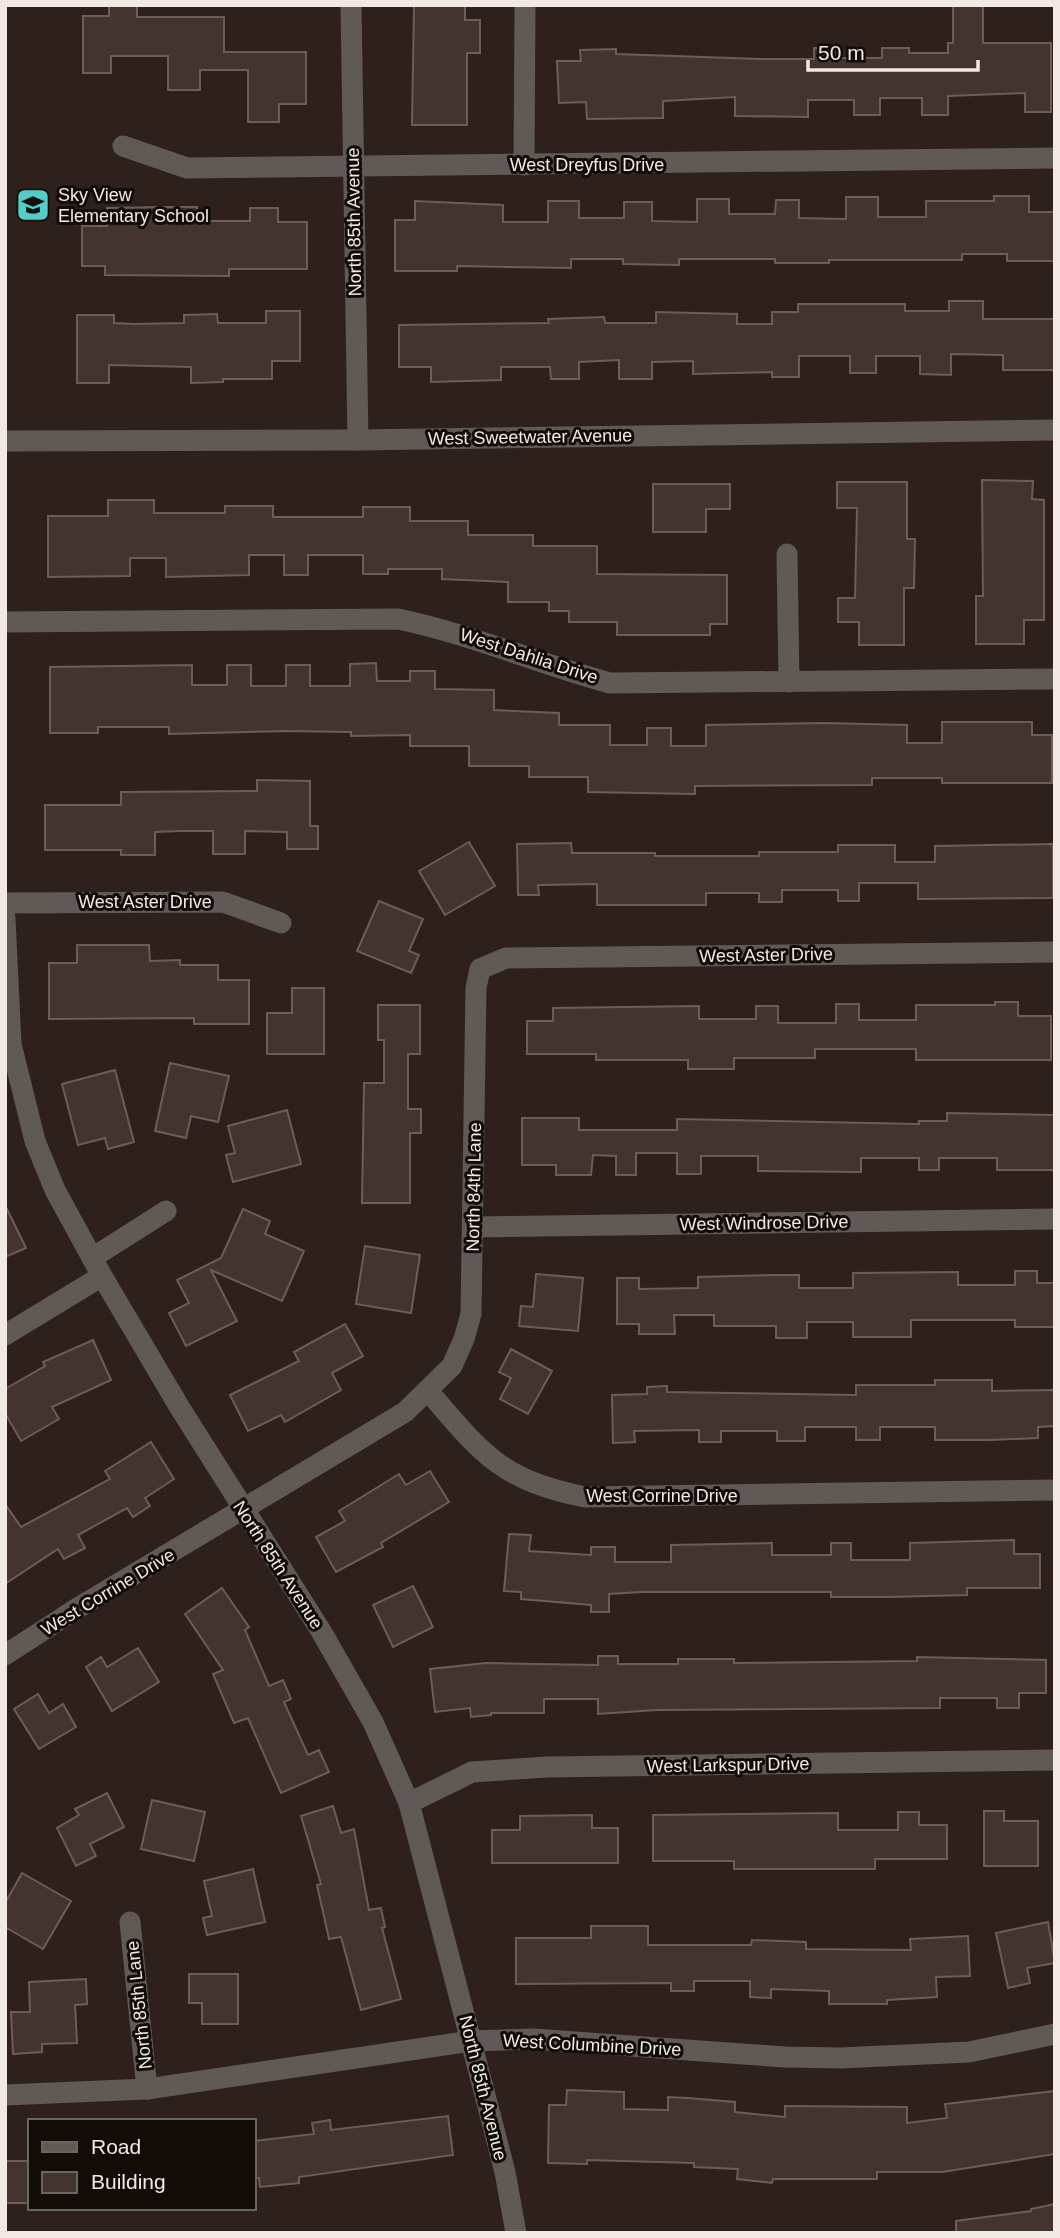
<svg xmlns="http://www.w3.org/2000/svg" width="1060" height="2238" viewBox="0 0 1060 2238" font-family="Helvetica,sans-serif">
<rect width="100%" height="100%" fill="#2e201b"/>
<g fill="#43342e" stroke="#6e5d57" stroke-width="2">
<polygon points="414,5 465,5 465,20 480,20 480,53 467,53 467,125 412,125"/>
<polygon points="953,5 983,5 983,43 1051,43 1051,112 1025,112 1025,93 948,96 948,115 922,115 922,98 880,98 880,115 854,115 854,100 808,100 808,117 735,116 735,97 663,101 663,118 587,119 586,102 559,103 557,61 581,61 580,50 616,49 616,54 761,59 814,59 814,48 839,48 839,58 882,58 882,48 909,48 909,53 948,53 948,43 953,43"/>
<polygon points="109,6 137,6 137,17 224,17 224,52 306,52 306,104 279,104 279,122 248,122 248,70 200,70 200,90 168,90 168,56 111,56 111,73 83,73 83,16 109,16"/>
<polygon points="994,196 1029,196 1029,212 1055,212 1055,261 1007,261 1007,254 962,254 962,260 829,260 829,263 775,263 775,259 679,259 679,265 623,264 623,259 571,259 571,268 457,266 457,271 395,271 395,220 415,220 415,201 503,205 503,222 548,222 548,201 579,201 579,218 624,218 624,202 652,202 652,221 697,222 697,199 729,199 729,214 775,214 776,200 799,200 799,218 846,219 846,197 878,197 878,217 926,217 926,201 994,201"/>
<polygon points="164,207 197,207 197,221 250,221 250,208 278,208 278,222 307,222 307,269 229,269 229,276 105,275 105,266 82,266 82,226 107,226 107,208"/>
<polygon points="949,301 983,301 983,319 1055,319 1055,370 1003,370 1003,355 951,354 951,375 920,374 920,356 876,356 876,373 850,373 850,356 799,356 799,377 772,377 772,372 693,374 693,361 652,362 652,379 619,379 619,360 579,362 579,379 551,379 550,367 501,367 501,380 431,382 431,367 399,367 399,325 549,323 548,319 604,317 605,323 656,323 656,312 737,314 737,324 772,324 772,312 798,312 798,304 905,304 905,311 949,311"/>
<polygon points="266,311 300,311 300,361 272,361 272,379 223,379 223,382 191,383 191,367 109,365 109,383 77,383 77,315 114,315 114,323 134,324 184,323 184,315 217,314 218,323 266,323"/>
<polygon points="982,480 1033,481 1032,499 1044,500 1044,620 1024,620 1024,644 976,644 976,596 983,596"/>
<polygon points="837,482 907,482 907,539 915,539 914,588 904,588 904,645 859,645 859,622 838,622 838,598 855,598 857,508 837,508"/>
<polygon points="653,484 730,484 730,509 706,509 706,532 653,532"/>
<polygon points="108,500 154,500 154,513 225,513 225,506 273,506 273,517 363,517 363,507 410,507 410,521 468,521 468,535 533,535 533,546 597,546 597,574 727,575 727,624 710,624 710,635 617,635 617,622 569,622 569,611 549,611 549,602 508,602 508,582 442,579 442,569 388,569 388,574 363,574 363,555 308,555 308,575 284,575 284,555 249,555 249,575 166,577 166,558 130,558 130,576 48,577 48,516 108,516"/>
<polygon points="376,663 377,681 410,681 410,671 435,671 435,689 494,690 494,710 559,713 559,725 610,725 610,745 647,745 647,728 671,728 671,746 706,746 706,725 824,723 907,725 907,743 942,743 942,722 1032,722 1032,735 1052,735 1052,783 942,783 942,778 872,778 872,785 695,786 695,794 588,792 588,777 529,777 529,766 469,766 469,746 410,746 410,735 351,736 351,732 286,731 169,734 169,727 98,727 98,733 50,733 50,667 192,665 192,685 227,685 227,665 251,665 251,686 286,686 286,665 310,665 310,686 350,686 350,664"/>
<polygon points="257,780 310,781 310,826 318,826 318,849 287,849 287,832 245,831 245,854 213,854 213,831 179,831 155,832 155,855 121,855 121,850 45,850 45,805 121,805 121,792 257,791"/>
<polygon points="469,842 495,886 445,915 419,871"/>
<polygon points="571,843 572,853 655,853 655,856 759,856 759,852 838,852 838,845 895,845 895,862 935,862 935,846 1053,844 1053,898 918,899 918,883 859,883 859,901 838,901 838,890 782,890 782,902 759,902 759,893 706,893 706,905 597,905 597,884 538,885 539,895 518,895 517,844"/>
<polygon points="379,901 423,919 409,951 419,955 411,973 357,951"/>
<polygon points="77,945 149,945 150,961 180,960 180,965 218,965 218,980 249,980 249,1024 194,1024 194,1018 49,1019 49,963 77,963"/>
<polygon points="292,988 324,988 324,1054 267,1054 267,1013 292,1013"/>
<polygon points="995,1002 1018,1002 1018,1016 1051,1016 1051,1060 916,1060 916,1049 815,1049 815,1058 734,1058 734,1069 688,1069 688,1060 596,1060 596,1054 527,1054 527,1021 553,1021 553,1008 699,1006 699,1019 756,1019 756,1006 778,1006 778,1023 836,1023 836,1004 859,1004 859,1020 916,1020 916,1005 995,1005"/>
<polygon points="378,1005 420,1005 420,1054 408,1054 408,1109 421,1109 421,1133 410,1133 410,1203 362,1203 364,1083 384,1083 384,1040 378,1040"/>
<polygon points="170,1063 229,1076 218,1122 191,1116 186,1138 155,1131"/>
<polygon points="115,1070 134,1142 108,1149 105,1138 78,1145 62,1084"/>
<polygon points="287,1110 301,1164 233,1182 226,1155 235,1153 228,1126"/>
<polygon points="947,1113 1055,1115 1055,1170 997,1170 997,1158 939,1158 939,1170 919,1170 919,1158 861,1158 861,1172 758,1171 758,1156 701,1156 701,1174 677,1174 677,1153 636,1153 636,1175 616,1175 616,1156 593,1155 591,1175 556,1175 556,1165 522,1165 522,1118 579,1118 579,1130 677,1130 677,1119 919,1124 919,1121 947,1121"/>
<polygon points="5,1205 26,1248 5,1257"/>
<polygon points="243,1209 270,1221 265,1234 304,1251 282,1301 211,1270 237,1321 186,1346 169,1313 189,1303 177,1280 221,1258"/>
<polygon points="365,1246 420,1255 411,1313 356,1304"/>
<polygon points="1015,1271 1037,1271 1037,1283 1055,1283 1055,1327 1015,1327 1015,1320 911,1320 911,1337 853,1337 853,1322 807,1322 807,1338 776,1338 776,1326 714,1326 714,1315 674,1315 675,1334 639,1334 639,1324 617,1324 617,1278 639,1278 639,1289 698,1288 698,1277 776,1275 799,1275 799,1288 853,1288 853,1273 958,1272 958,1285 1015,1285"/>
<polygon points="536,1274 583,1278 578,1331 519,1326 521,1306 533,1307"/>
<polygon points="345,1324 363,1356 332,1373 341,1390 285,1422 281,1415 248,1431 230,1395 299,1361 294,1352"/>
<polygon points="93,1340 111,1380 52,1407 59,1419 21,1441 5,1413 5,1389 45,1366 43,1362"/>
<polygon points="511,1349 552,1371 528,1414 500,1399 511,1378 499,1372"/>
<polygon points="935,1380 992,1380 992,1391 1055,1390 1055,1426 1038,1427 1038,1438 990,1440 935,1440 935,1427 880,1427 880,1440 856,1440 856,1427 805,1427 805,1441 777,1441 777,1431 721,1431 721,1442 699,1442 699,1430 634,1431 635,1442 613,1443 612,1395 647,1394 647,1387 667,1386 667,1392 856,1395 856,1385 935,1385"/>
<polygon points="151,1442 174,1479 145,1498 150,1506 133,1517 127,1508 78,1535 85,1548 64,1559 58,1549 5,1584 5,1504 21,1527 110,1479 105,1471"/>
<polygon points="430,1471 449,1502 381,1543 383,1547 336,1572 316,1537 345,1521 339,1511 399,1474 406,1485"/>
<polygon points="509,1534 531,1535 529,1551 591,1555 591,1547 615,1547 615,1562 671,1562 671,1545 772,1543 772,1555 831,1555 831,1543 851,1543 851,1560 910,1560 910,1543 1014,1540 1014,1554 1040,1554 1040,1588 967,1588 967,1595 888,1597 831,1597 831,1592 641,1592 609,1594 609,1612 591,1612 591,1605 521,1599 521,1592 504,1591"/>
<polygon points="413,1586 433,1627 393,1647 373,1605"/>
<polygon points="222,1588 249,1627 245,1630 269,1686 283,1680 291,1699 284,1702 308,1755 319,1750 329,1772 281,1793 248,1718 234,1723 213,1674 223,1670 185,1614"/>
<polygon points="138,1648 159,1682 112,1711 86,1667 101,1657 107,1667"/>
<polygon points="598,1656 618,1656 618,1664 678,1664 678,1659 734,1659 734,1663 917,1661 917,1657 1046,1660 1046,1693 1019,1693 1019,1708 997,1708 997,1698 940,1698 940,1708 657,1710 598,1714 598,1699 544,1699 544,1713 491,1713 491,1715 471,1717 470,1708 435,1712 430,1669 486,1663 598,1665"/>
<polygon points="38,1694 49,1713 63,1704 76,1727 39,1749 14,1709"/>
<polygon points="107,1793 124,1827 90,1844 96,1856 76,1866 57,1828 79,1815 75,1809"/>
<polygon points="152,1800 205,1812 194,1861 141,1849"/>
<polygon points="333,1806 341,1833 354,1829 369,1910 381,1908 385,1927 382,1928 401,1999 361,2010 341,1937 329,1939 317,1885 321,1884 301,1816"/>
<polygon points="984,1811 1004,1811 1004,1821 1038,1821 1038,1866 984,1866"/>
<polygon points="898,1812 919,1812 919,1825 947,1825 947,1859 875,1859 875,1869 734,1869 734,1861 653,1861 653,1815 838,1813 838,1830 898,1830"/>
<polygon points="592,1815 592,1828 618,1828 618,1863 492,1863 492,1830 520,1830 520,1816"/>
<polygon points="253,1869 265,1922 207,1935 203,1918 212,1916 204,1881"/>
<polygon points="22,1873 71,1901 43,1949 5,1927 5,1903"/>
<polygon points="1048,1922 1055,1963 1027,1968 1030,1983 1008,1988 996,1933"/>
<polygon points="591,1926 648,1926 648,1945 751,1945 752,1940 806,1942 806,1949 911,1950 910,1939 968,1936 970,1976 936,1977 937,1997 887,2000 887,2004 829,2004 829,1991 771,1989 771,1998 750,1997 750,1981 694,1981 694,1991 671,1991 671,1983 516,1984 516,1938 591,1938"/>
<polygon points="189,1974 238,1974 238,2024 202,2024 202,2003 189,2003"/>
<polygon points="86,1979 87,2004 75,2005 77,2043 42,2044 42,2052 13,2054 11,2012 30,2012 29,1982"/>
<polygon points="567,2090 624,2092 624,2109 668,2110 668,2097 688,2098 735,2102 735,2112 785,2117 785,2106 907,2107 907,2123 947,2118 945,2104 1055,2091 1055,2154 942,2172 877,2172 877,2179 773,2179 772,2183 737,2179 738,2169 694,2167 694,2163 587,2160 587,2164 548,2163 549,2105 566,2105"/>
<polygon points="448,2116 453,2155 299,2177 299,2183 260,2187 259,2178 254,2178 254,2141 314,2134 312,2123 330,2120 331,2130"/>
<rect x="5" y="2161" width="25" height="42"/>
<polygon points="1055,2204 1055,2233 956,2233 956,2221 1031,2211 1031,2209"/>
</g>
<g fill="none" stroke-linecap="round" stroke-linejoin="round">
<g stroke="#605956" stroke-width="21">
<polyline points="351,5 358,440"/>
<polyline points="123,146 187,168 1055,158"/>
<polyline points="524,165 525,5"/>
<polyline points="5,441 358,440 1055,430"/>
<polyline points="787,554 789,682"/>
<path d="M5,622l393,-3c73,15 141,45 212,64l445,-4"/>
<polyline points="5,903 223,902 281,923"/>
<polyline points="5,918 11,1044 35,1141 55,1190 102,1276 180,1408 321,1631 373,1722 409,1803 505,2172 516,2233"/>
<polyline points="474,1227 1055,1219"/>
<polyline points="92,1258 166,1211"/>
<polyline points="5,1335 102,1276"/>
<path d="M429,1392c53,62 72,88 156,105l470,-7"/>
<polyline points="5,1655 76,1609 405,1412 452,1366 464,1339 471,1314 476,988 480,969 506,958 1055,952"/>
<polyline points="409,1803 472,1772 547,1767 1055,1760"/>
<polyline points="130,1922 147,2089"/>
<polyline points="5,2095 147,2089 471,2041 533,2039 785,2057 840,2058 969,2052 1055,2034"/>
</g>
</g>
<defs>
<symbol id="school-square" viewBox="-11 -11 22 22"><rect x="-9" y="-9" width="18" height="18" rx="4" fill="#54cdc8" stroke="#120c09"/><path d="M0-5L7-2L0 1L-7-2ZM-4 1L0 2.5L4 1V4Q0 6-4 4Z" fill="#111"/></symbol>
</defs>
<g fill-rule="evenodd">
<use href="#school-square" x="14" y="186" width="38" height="38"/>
</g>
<g text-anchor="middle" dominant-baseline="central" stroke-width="6" stroke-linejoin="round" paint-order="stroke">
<g font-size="18" fill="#f2e8e4" stroke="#120c09">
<text x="587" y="165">West Dreyfus Drive</text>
<text transform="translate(354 222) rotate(-91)">North 85th Avenue</text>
<text transform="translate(530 437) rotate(-1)">West Sweetwater Avenue</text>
<text transform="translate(529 656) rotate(18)">West Dahlia Drive</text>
<text x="145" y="902">West Aster Drive</text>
<text transform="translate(766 955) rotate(-1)">West Aster Drive</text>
<text transform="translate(474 1187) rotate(-89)">North 84th Lane</text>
<text transform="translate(764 1223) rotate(-1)">West Windrose Drive</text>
<text x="662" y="1496">West Corrine Drive</text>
<text transform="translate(278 1565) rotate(57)">North 85th Avenue</text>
<text transform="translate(108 1592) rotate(-31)">West Corrine Drive</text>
<text transform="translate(728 1765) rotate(-1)">West Larkspur Drive</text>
<text transform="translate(139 2005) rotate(-96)">North 85th Lane</text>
<text transform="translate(592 2045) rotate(3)">West Columbine Drive</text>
<text transform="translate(483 2088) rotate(76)">North 85th Avenue</text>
</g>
<g font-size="18" fill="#f2e8e4" stroke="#120c09" text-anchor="start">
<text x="58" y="195">Sky View<tspan x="58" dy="21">Elementary School</tspan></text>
</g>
</g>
<rect width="1060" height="2238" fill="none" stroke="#f2e8e4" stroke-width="14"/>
<rect x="28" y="2119" width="228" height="91" fill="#120c09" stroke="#6c6461" stroke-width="2"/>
<rect x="42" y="2142" width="35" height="10" fill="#605956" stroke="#6c6461" stroke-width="2"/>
<text x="91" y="2154" font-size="21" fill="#f2e8e4">Road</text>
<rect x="42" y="2172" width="35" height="21" fill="#43342e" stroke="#6c6461" stroke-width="2"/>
<text x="91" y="2189" font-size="21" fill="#f2e8e4">Building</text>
<path d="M808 60v10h170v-10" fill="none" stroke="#f2e8e4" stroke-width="3.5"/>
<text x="818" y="60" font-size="21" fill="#f2e8e4" stroke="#120c09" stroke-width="5" paint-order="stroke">50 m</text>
</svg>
